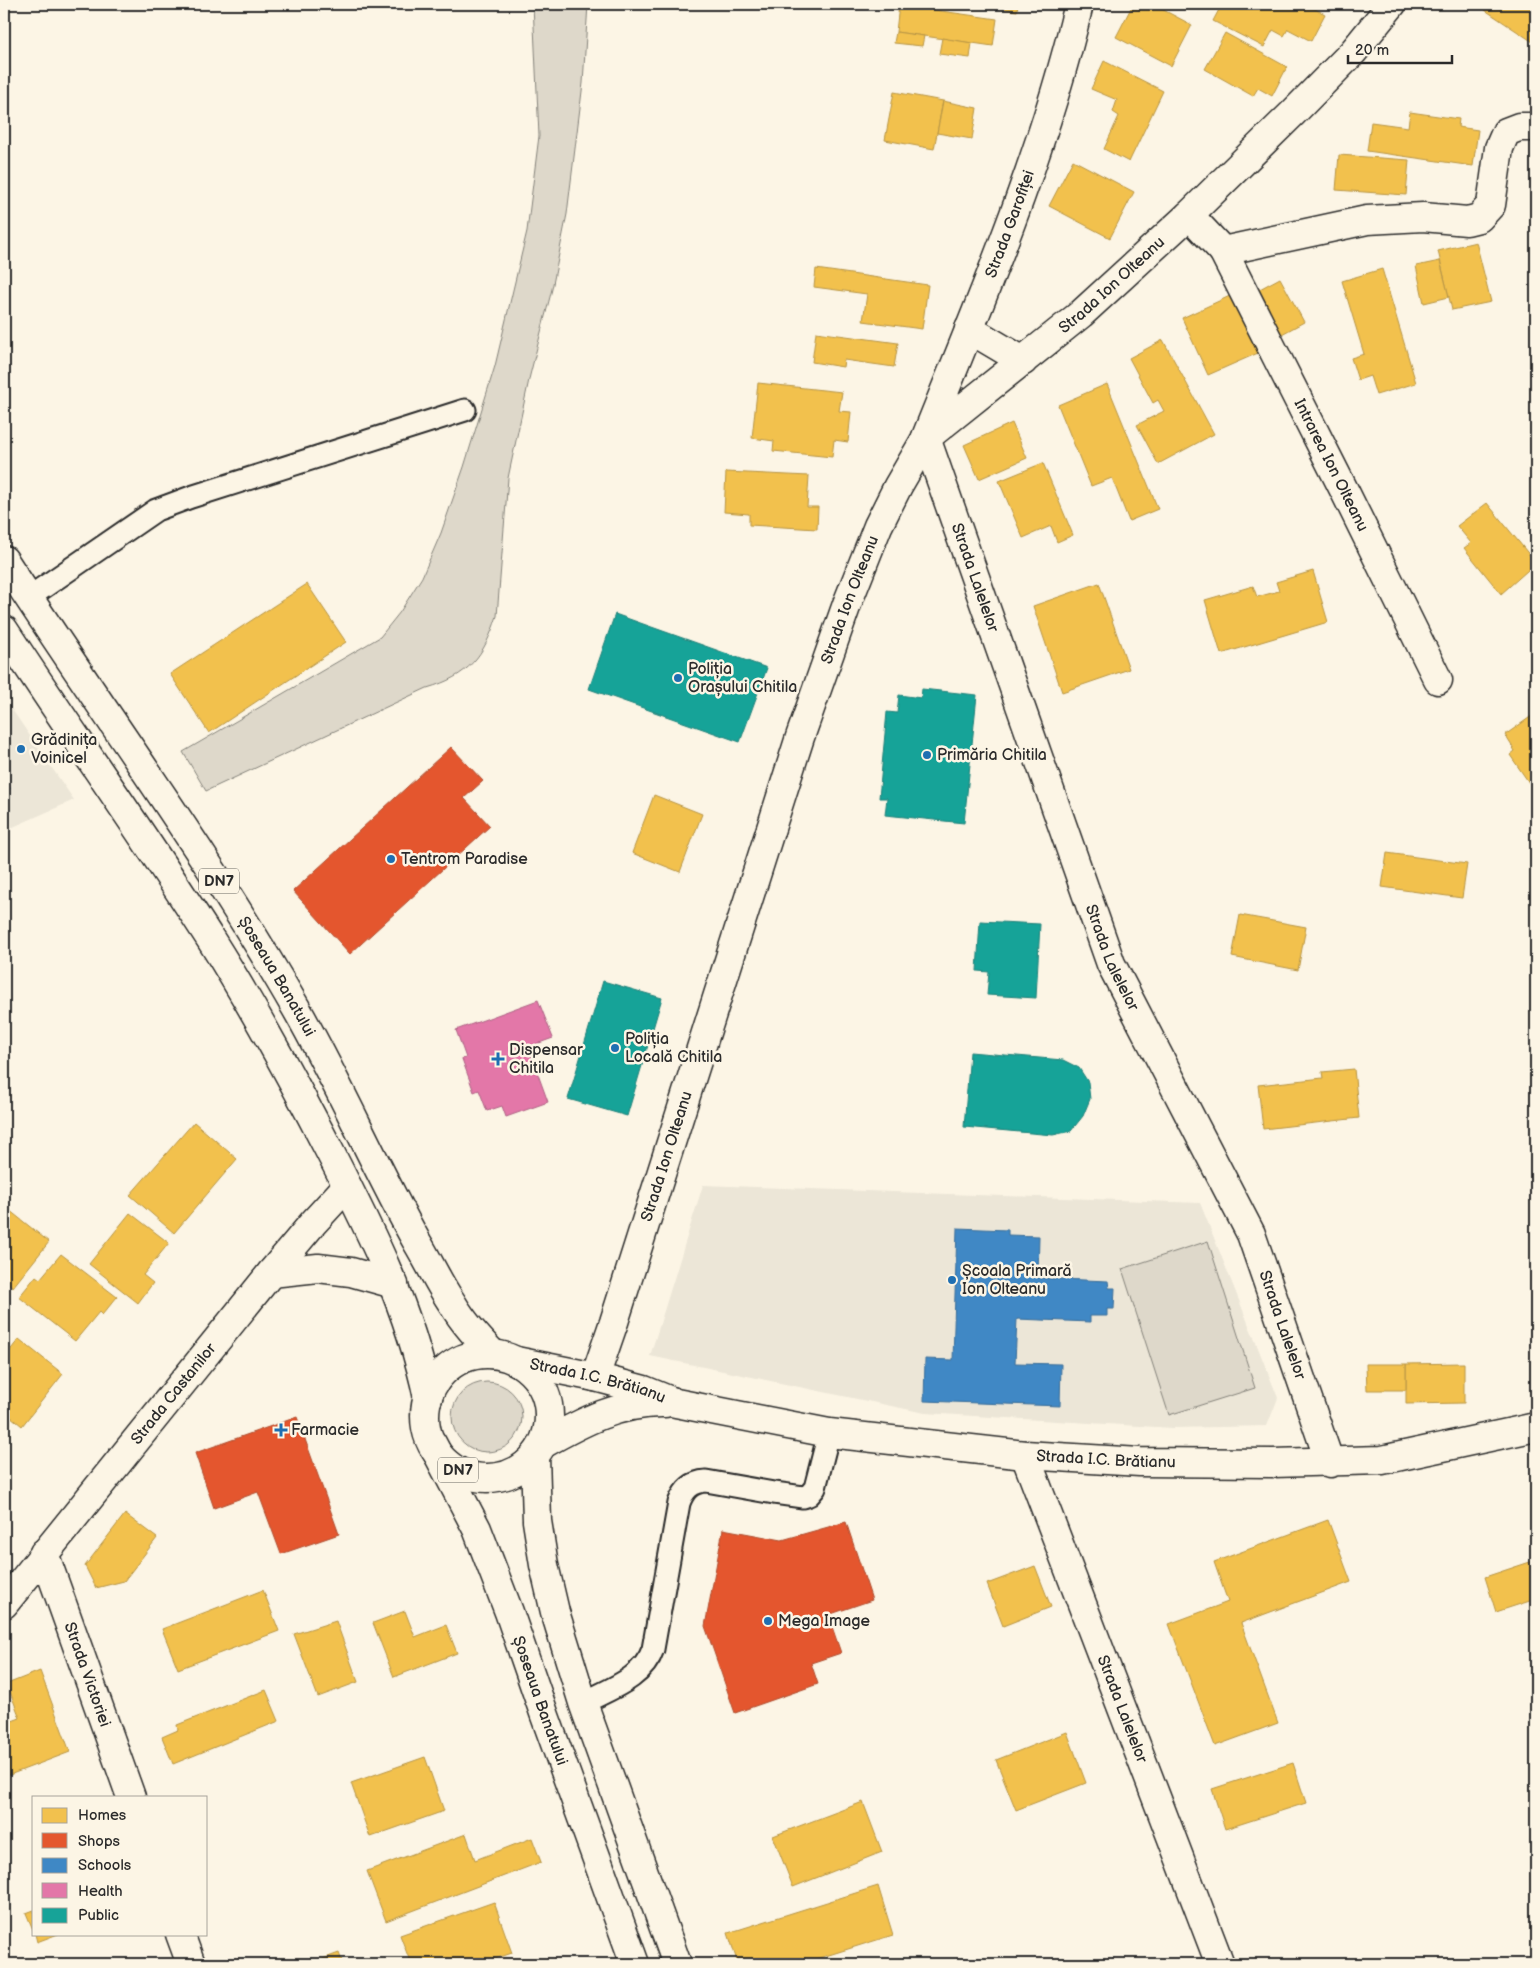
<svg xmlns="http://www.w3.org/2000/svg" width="1540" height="1968" viewBox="0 0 1540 1968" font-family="'Balsamiq Sans',sans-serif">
<rect width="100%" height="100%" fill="#fcf5e5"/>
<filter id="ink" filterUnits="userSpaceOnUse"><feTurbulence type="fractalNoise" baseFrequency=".02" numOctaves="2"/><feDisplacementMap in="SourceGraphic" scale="10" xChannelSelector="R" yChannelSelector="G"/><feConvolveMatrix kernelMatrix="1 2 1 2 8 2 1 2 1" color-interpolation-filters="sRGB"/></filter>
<g filter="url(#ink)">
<g fill="#ece6d7">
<polygon points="4,698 74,800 4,831"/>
<polygon points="703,1185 1200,1203 1278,1398 1267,1426 1173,1428 925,1413 650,1356"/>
</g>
<g fill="#ded8ca" stroke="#84827a">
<path d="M533,4h55l-5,79 -16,131 -15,75 -22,86 -22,103 -11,138c-13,40 -28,60 -70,72l-221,103 -23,-39 197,-115 20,-25 22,-35 19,-44 23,-66 31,-101 32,-135 12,-95z"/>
<polygon points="1208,1241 1255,1388 1169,1415 1122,1269"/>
<circle cx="487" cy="1417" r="35"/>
</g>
<g fill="#f2c14e" stroke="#b69444">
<polygon points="976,4 1018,4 1017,11"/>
<polygon points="1133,4 1152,4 1192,25 1171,66 1116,37"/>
<polygon points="1222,4 1305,4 1325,14 1311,41 1288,29 1284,36 1273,30 1264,47 1213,21"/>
<polygon points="1489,4 1536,4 1536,44 1485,10"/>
<polygon points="899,5 997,19 993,46 896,32"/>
<polygon points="896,32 924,36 922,46 894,43"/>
<polygon points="1225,33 1287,67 1272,96 1258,88 1253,96 1205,69"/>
<polygon points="942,38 972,43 970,58 939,54"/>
<polygon points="1104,61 1163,91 1129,162 1104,149 1119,116 1113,112 1117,100 1091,89"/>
<polygon points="894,92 943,101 934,149 885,140"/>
<polygon points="943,101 977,108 972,139 937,133"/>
<polygon points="1410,112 1459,119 1458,127 1478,130 1473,166 1367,151 1371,122 1408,127"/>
<polygon points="1339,155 1409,160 1406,195 1336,190"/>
<polygon points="1073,160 1134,192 1110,238 1049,206"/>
<polygon points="1476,242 1491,302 1452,310 1438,251"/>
<polygon points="1440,261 1449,297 1424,303 1416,266"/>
<polygon points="816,269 928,285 922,329 863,321 867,294 814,287"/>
<polygon points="1382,269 1416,383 1376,395 1370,376 1358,380 1351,358 1364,354 1342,281"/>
<polygon points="1280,278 1304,322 1280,335 1256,291"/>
<polygon points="1232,295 1258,353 1208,375 1182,318"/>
<polygon points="816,332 898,343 894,367 844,360 843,367 812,362"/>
<polygon points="1163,340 1214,434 1158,464 1137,425 1164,411 1158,400 1153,403 1129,358"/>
<polygon points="758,383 842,392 839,411 851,412 848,442 834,440 832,457 773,451 774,441 752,438"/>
<polygon points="1107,384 1158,509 1129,521 1112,478 1091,486 1058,405"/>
<polygon points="1012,423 1027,458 979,479 964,445"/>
<polygon points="1043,463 1073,535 1057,542 1051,526 1023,538 999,481"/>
<polygon points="726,472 809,476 807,507 818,507 817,529 749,525 749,514 724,512"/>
<polygon points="1487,503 1536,563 1501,594 1464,548 1471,543 1457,526"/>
<polygon points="1313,571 1328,622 1221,654 1205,600 1253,586 1257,597 1279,591 1276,582"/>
<polygon points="1099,583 1129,669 1062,692 1033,606"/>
<polygon points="307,584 346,642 209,733 170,674"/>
<polygon points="1536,713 1536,793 1510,755 1515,751 1505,735"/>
<polygon points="654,795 702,814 680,872 632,853"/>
<polygon points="1387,853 1467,864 1462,898 1382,887"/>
<polygon points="1240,915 1306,927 1298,970 1232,957"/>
<polygon points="1354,1069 1359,1118 1263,1129 1258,1085 1323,1078 1322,1072"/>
<polygon points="194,1122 237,1159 174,1233 130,1195"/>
<polygon points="4,1206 49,1242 13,1287 4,1280"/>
<polygon points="130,1213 169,1243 143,1275 153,1283 138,1303 89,1264"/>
<polygon points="61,1254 117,1297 102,1315 99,1312 75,1341 19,1297 36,1276 40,1279"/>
<polygon points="19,1339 63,1374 22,1426 4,1411 4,1358"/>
<polygon points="1464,1363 1464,1403 1406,1404 1406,1364"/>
<polygon points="1366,1364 1406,1364 1406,1390 1367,1390"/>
<polygon points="125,1514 157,1538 124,1581 96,1588 85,1566"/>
<polygon points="1328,1520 1351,1582 1241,1623 1278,1723 1215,1746 1169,1624 1228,1602 1214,1562"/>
<polygon points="1536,1560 1536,1599 1496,1612 1485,1577"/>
<polygon points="1035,1566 1051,1607 1003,1626 987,1584"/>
<polygon points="263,1590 279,1631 178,1669 162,1629"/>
<polygon points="405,1611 415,1637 446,1625 457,1653 394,1677 373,1623"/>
<polygon points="336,1621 358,1682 318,1697 294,1634"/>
<polygon points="40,1671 70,1752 4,1777 4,1724 20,1718 7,1684"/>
<polygon points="266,1690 279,1721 173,1764 162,1737 178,1730 177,1725"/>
<polygon points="1067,1732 1086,1783 1016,1810 996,1760"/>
<polygon points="425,1757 444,1811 370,1837 351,1783"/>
<polygon points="1293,1763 1306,1803 1225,1829 1212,1789"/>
<polygon points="863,1802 882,1852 793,1887 773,1836"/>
<polygon points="466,1834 475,1860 532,1838 541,1862 386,1921 367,1871"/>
<polygon points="878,1886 893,1935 800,1964 738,1964 728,1933"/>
<polygon points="494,1902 512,1953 480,1964 411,1964 400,1935"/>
<polygon points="34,1910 34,1932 26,1913"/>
<polygon points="35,1934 58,1934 37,1942"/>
<polygon points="339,1953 343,1964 309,1964"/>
</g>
<g fill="#e4572e" stroke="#ac4a2d">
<polygon points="451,747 483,781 464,798 490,826 350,954 293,891"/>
<polygon points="297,1417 339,1534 281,1554 258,1492 214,1508 195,1453"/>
<polygon points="846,1522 872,1600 828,1615 841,1653 811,1663 818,1684 735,1713 705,1626 723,1529 782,1540"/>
</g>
<g fill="#3f88c5" stroke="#396c97">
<polygon points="4,774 10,789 4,791"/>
<polygon points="957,1228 1008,1230 1008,1235 1039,1236 1038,1278 1108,1281 1109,1288 1115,1288 1114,1309 1107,1309 1107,1316 1090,1316 1090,1322 1017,1319 1015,1363 1061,1364 1060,1406 924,1401 925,1359 953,1360"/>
</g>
<polygon fill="#e377a8" stroke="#ac6082" points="538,1000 553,1038 528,1047 548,1102 506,1117 502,1106 487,1111 479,1090 474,1092 462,1059 466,1058 456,1030"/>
<g fill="#17a398" stroke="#1d7f77">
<polygon points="615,614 767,668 740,742 589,689"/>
<polygon points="922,689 977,695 964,823 885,815 887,798 879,798 887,712 897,713 899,695 921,698"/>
<polygon points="980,921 1040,924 1036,998 987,995 989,972 977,971"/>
<polygon points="603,981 662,998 627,1116 568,1099"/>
<polygon points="970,1052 1063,1060 1079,1068 1088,1082 1090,1099 1083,1116 1071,1131 1053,1135 964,1127"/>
</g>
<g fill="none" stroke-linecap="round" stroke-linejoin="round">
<defs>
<g id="lane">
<polyline points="28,598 156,510 191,497 465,410"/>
<path d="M583,1703c26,-14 60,-24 70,-54l26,-146c5,-13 12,-21 27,-22l68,12 29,4 6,-2 6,-7 14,-55"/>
</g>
<g id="street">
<polyline points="1189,215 1223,251 1367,220 1423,217 1467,221 1479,218 1491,205 1499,148 1506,132 1519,127 1536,127"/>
<path id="s1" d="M1223,251l122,241 93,188"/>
<polyline points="969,329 1023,361"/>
<path id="s2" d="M926,437c57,-142 118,-284 153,-433"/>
<path id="s3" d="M926,438l185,526 140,270 79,229"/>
<polyline points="271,1273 318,1268 351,1272 394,1284"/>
<path id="s4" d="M595,1377l19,-55 186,-585 47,-133 31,-78 20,-40 28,-48 155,-124 108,-99 104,-102 60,-61 39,-48"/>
<path id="s5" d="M1025,1455l195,509"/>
<path id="s6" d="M44,1553l87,244"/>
<path id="s7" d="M4,1604l267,-331 42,-50 34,-37"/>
<polyline points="180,1934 191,1964"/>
</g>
<g id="secondary">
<path id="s8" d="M516,1361l79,16 49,13 32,13 153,30 196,22 115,7 133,1 109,-3 154,-33"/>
<path d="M543,1444c39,-22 76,-42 122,-41"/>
</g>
<g id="primary">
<path id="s9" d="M4,560c97,150 204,294 292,448 44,77 78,157 121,234 12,20 22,42 35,61 11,19 26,35 41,51"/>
<path d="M4,630c68,104 140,205 207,310 43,68 82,140 119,212 42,82 79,155 98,246"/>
<circle cx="487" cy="1416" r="62"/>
<path id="s10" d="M432,1443l45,86 32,83 36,104 90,248"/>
<polyline points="535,1456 537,1521 544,1565 555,1612 583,1703 677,1964"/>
</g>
</defs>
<use href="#lane" stroke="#2b2b2b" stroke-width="25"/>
<use href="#street" stroke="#2b2b2b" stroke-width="31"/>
<use href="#secondary" stroke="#2b2b2b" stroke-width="31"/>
<use href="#primary" stroke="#2b2b2b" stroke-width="31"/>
<use href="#lane" stroke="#fcf5e5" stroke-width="21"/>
<use href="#street" stroke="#fcf5e5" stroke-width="28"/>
<use href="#secondary" stroke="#fcf5e5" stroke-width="28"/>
<use href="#primary" stroke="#fcf5e5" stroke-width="28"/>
</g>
</g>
<g fill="#1f6fb2" stroke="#fcf5e5" stroke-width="2">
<circle cx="678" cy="678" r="5"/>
<circle cx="21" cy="749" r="5"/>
<circle cx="927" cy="755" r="5"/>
<circle cx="391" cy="859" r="5"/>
<circle cx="615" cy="1048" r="5"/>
<path d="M495.5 1051.5h5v5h5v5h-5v5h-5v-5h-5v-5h5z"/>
<circle cx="952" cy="1280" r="5"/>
<path d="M278.5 1422.5h5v5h5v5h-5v5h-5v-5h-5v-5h5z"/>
<circle cx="768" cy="1621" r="5"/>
</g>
<g text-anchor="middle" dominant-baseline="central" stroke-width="5" stroke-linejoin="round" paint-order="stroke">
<g fill="#fcf5e5" stroke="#6a6863" stroke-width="1">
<rect x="199" y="868.5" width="40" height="25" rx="4"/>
<rect x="438" y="1457.5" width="40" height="25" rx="4"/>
</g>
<g font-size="15" font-weight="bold" fill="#2b2b2b">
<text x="219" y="881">DN7</text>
<text x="458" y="1470">DN7</text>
</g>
<g font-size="16" fill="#2b2b2b" stroke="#fcf5e5">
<text stroke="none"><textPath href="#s2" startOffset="229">Strada Garofiței</textPath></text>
<text stroke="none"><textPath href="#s4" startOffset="1238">Strada Ion Olteanu</textPath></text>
<text stroke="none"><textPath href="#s1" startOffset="240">Intrarea Ion Olteanu</textPath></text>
<text stroke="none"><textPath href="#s3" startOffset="148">Strada Lalelelor</textPath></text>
<text stroke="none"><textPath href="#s4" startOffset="818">Strada Ion Olteanu</textPath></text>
<text stroke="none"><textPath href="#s3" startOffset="552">Strada Lalelelor</textPath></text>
<text stroke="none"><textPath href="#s9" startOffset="498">Șoseaua Banatului</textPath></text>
<text stroke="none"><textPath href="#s4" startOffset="232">Strada Ion Olteanu</textPath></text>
<text stroke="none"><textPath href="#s3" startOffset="958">Strada Lalelelor</textPath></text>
<text stroke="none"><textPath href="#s8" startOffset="84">Strada I.C. Brătianu</textPath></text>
<text stroke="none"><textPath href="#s7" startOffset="270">Strada Castanilor</textPath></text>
<text stroke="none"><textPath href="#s8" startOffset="600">Strada I.C. Brătianu</textPath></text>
<text stroke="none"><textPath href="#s6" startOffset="129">Strada Victoriei</textPath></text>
<text stroke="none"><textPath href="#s10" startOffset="280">Șoseaua Banatului</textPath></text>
<text stroke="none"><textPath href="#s5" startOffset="272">Strada Lalelelor</textPath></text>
</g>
<g font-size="16" fill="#2b2b2b" stroke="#fcf5e5" text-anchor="start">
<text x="688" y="669">Poliția<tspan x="688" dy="18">Orașului Chitila</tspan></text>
<text x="31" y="740">Grădinița<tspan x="31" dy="18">Voinicel</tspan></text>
<text x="937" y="755">Primăria Chitila</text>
<text x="401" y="859">Tentrom Paradise</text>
<text x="625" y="1039">Poliția<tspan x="625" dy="18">Locală Chitila</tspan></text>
<text x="509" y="1050">Dispensar<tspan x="509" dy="18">Chitila</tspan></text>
<text x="962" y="1271">Școala Primară<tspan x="962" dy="18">Ion Olteanu</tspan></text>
<text x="291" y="1430">Farmacie</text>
<text x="778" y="1621">Mega Image</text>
</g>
</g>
<rect width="1540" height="1968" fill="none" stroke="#fcf5e5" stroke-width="20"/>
<rect x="10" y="10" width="1520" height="1948" fill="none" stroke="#2b2b2b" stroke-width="2" filter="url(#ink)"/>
<rect x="32" y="1796" width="175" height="140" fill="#fcf5e5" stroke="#a8a49b"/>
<rect x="42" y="1808" width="25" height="15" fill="#f2c14e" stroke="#a8a49b"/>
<text x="78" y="1820" font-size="15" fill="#2b2b2b">Homes</text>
<rect x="42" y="1833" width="25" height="15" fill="#e4572e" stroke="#a8a49b"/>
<text x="78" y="1846" font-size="15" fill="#2b2b2b">Shops</text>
<rect x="42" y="1858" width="25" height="15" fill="#3f88c5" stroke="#a8a49b"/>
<text x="78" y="1870" font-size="15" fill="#2b2b2b">Schools</text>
<rect x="42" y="1883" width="25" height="15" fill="#e377a8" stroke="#a8a49b"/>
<text x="78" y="1896" font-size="15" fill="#2b2b2b">Health</text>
<rect x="42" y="1908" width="25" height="15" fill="#17a398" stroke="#a8a49b"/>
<text x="78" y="1920" font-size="15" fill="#2b2b2b">Public</text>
<path d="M1348 55v8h104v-8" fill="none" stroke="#2b2b2b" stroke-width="2.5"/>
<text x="1355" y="55" font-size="15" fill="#2b2b2b" stroke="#fcf5e5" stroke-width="4" paint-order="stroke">20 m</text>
</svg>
